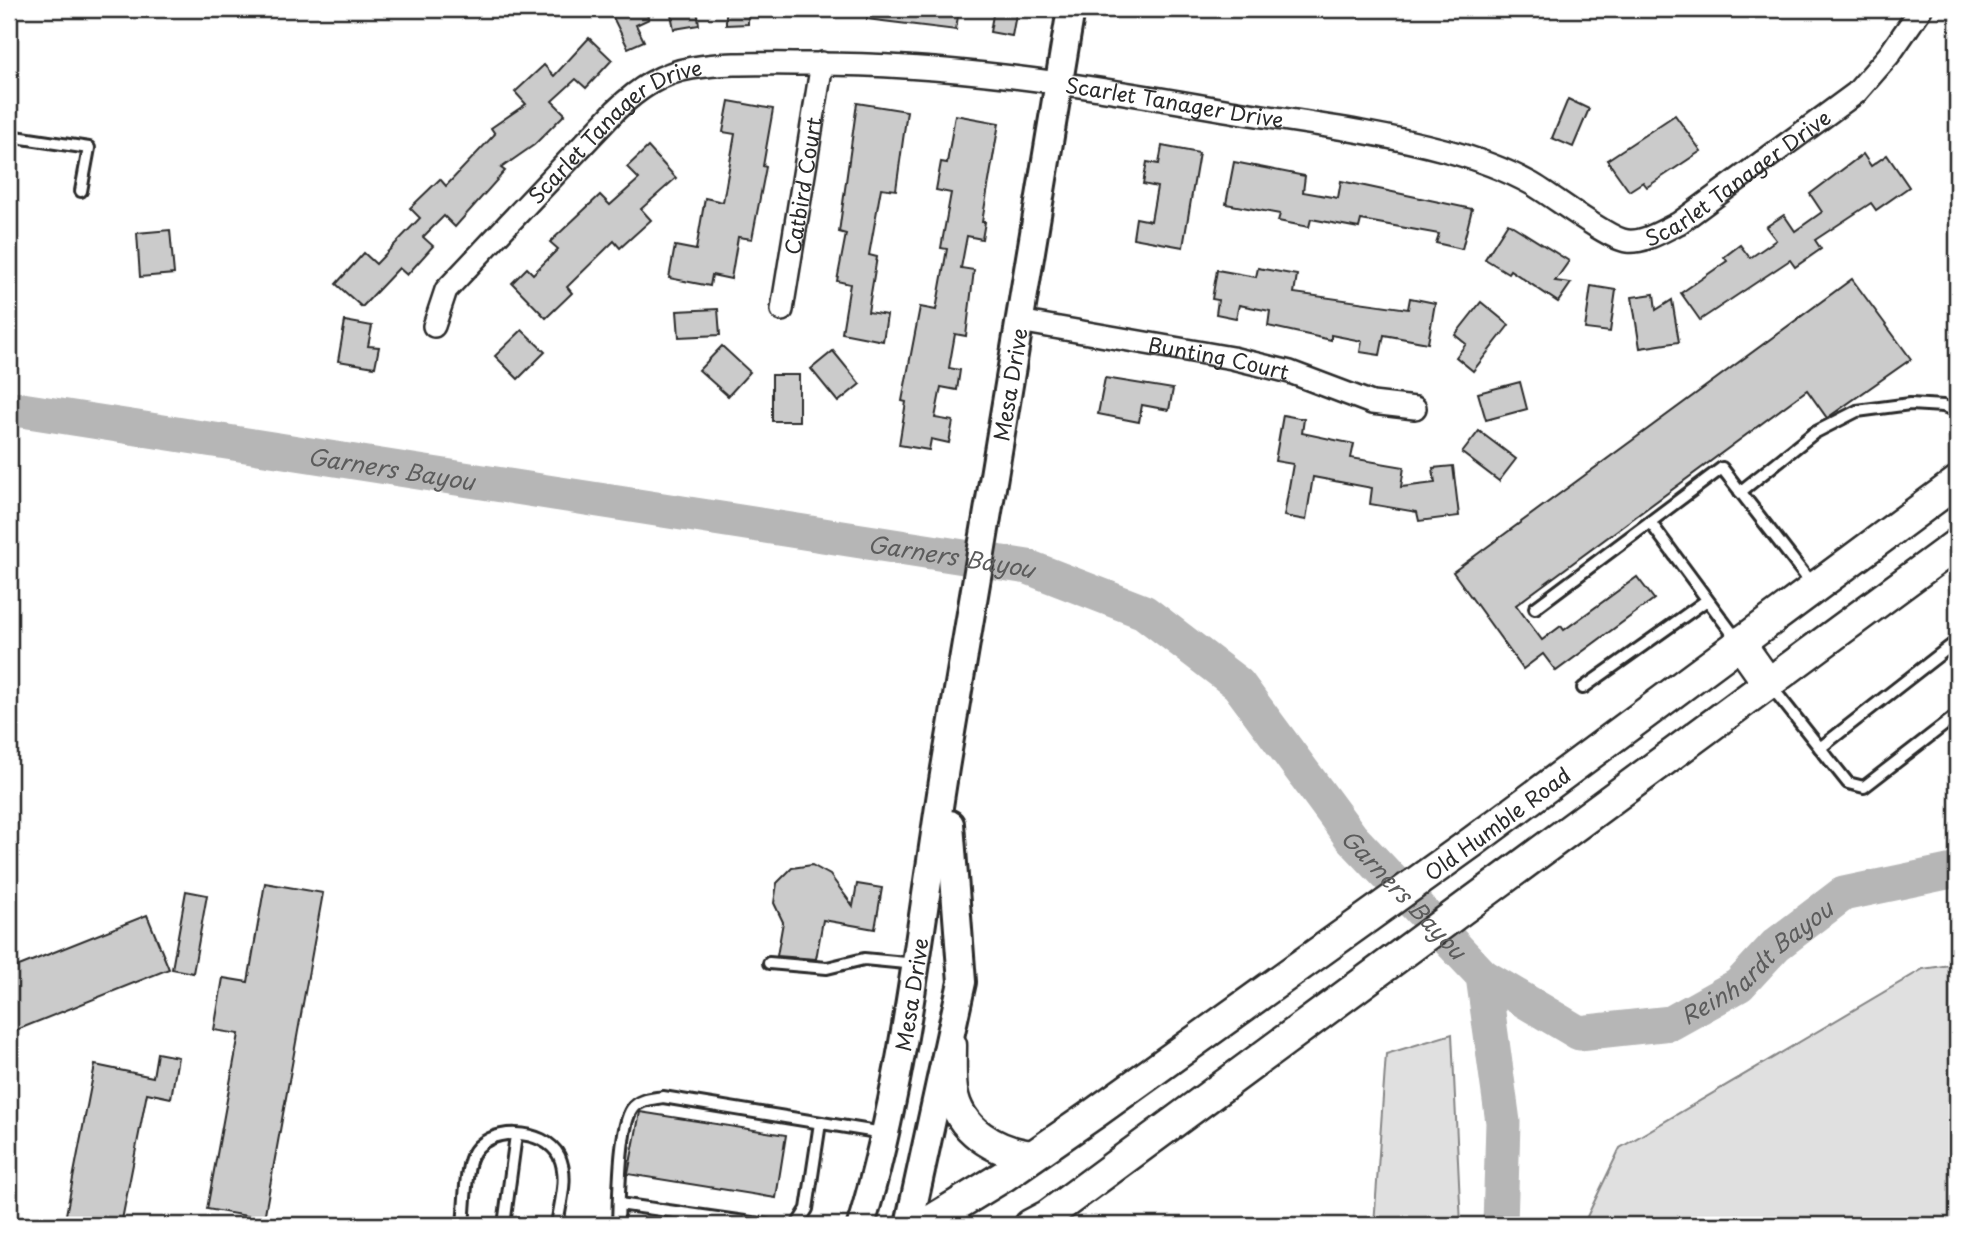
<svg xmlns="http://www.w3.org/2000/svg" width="1966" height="1234" viewBox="0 0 1966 1234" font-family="'Playpen Sans',sans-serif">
<rect width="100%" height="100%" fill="#fff"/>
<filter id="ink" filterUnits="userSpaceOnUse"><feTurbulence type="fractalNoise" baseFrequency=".0143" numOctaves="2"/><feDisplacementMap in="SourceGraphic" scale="14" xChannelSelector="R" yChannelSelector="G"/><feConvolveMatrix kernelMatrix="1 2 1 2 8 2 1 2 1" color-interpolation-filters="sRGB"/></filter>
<g filter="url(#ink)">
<g fill="#e0e0e0" stroke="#868686" stroke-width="2">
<polygon points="1957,964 1957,1225 1583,1225 1620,1148 1923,969"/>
<polygon points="1452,1034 1461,1225 1374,1225 1386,1054"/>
</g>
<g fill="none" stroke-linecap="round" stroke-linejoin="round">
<g stroke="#b6b6b6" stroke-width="35">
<path id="s1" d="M9,408l1019,159 116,45 94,72 113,153 132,139 20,146 -3,103"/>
<path id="s2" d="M1483,976l96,57 92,-10 68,-38 37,-40 67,-51 114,-24"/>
</g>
</g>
<g fill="#cbcbcb" stroke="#2b2b2b" stroke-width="2">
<polygon points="609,9 644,9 649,19 636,25 644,41 628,48"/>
<polygon points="670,9 697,9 699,25 674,29"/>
<polygon points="726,9 748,9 748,24 726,25"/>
<polygon points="867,9 959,9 956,30 867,19"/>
<polygon points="994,9 1017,9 1012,36 990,32"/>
<polygon points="589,38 612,60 586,88 576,79 552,101 565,114 534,145 501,168 505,171 455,227 444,216 423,237 433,246 407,275 399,268 362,307 336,284 364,253 376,264 420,218 410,208 440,179 446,186 495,134 491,128 526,104 515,92 544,65 554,76"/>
<polygon points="1568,99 1589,109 1573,147 1552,138"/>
<polygon points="729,101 773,109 763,166 766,167 752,239 738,237 731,279 712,275 710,286 669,278 675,246 696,250 705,198 723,202 735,134 723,132"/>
<polygon points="857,103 907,111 896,190 881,188 869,255 877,257 868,312 887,315 883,341 842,333 850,284 837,281 846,234 839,232"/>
<polygon points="955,115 999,123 982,222 985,222 982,239 967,236 961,268 974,270 966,336 955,334 949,368 960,370 957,390 941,387 935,418 953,421 949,443 931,439 929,450 899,445 906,402 902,401 920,307 936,310 947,249 941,248 951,193 936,190 941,162 947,163"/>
<polygon points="1675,115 1701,151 1647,187 1643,182 1629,191 1607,160"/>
<polygon points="1162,146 1199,153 1183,247 1133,238 1136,218 1151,221 1157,187 1143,184 1147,162 1159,164"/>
<polygon points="648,147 676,178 641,209 651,220 620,248 614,241 567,287 572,293 546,318 512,283 527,268 533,274 558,249 550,242 600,195 610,205 639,179 627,167"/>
<polygon points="1863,154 1871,166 1887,155 1909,187 1876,210 1871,203 1815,240 1821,249 1795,267 1790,260 1700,320 1681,293 1727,261 1724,257 1740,245 1750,258 1776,240 1766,227 1784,215 1795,231 1822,212 1810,194"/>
<polygon points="1234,162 1305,176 1303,192 1338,198 1341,181 1472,209 1462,249 1436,243 1439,234 1361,220 1359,228 1311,219 1309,227 1278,221 1280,214 1226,204"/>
<polygon points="1508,223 1569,261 1555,281 1571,283 1558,302 1510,270 1508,273 1485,259"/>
<polygon points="170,230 174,274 140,277 137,233"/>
<polygon points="1258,268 1297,275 1294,293 1408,309 1410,298 1435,303 1428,343 1384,335 1380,355 1360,352 1362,341 1331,335 1331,340 1268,326 1270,311 1239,305 1236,318 1216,314 1218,300 1212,299 1217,270 1256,277"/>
<polygon points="1852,279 1911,359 1827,418 1807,390 1516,605 1542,640 1561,626 1564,630 1637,577 1654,599 1556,671 1543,654 1523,669 1453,572"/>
<polygon points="1591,286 1616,290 1610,332 1585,329"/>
<polygon points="1654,294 1656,310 1672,300 1679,342 1640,348 1632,297"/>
<polygon points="1481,302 1509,325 1473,371 1456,357 1466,344 1455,335"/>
<polygon points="718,309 720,335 679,337 677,311"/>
<polygon points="345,321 372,326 368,346 379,347 375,367 338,361"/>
<polygon points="522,330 545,352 518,379 495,356"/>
<polygon points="722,346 750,372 728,396 699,370"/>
<polygon points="833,351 860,384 838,402 811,369"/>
<rect x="772" y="375" width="27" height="46"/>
<polygon points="1105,378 1173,389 1169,410 1142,405 1139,422 1098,414"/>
<polygon points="1520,382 1527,409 1486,420 1478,393"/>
<polygon points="1283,415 1304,419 1302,433 1354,444 1351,458 1404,467 1401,487 1435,483 1433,468 1453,466 1459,516 1419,521 1417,512 1370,504 1372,488 1313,477 1306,520 1284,516 1293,464 1275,461"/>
<polygon points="1479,431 1516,459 1499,481 1462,453"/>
<polygon points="812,865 830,875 853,906 857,884 882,888 875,929 823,920 816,959 777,956 783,922 774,903 777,883 792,868"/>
<polygon points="265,883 323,893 264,1219 207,1209 239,1034 214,1030 223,978 248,982"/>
<polygon points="186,891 207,895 193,973 172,969"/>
<polygon points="147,915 169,969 9,1033 9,970"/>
<polygon points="157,1053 178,1057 171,1098 147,1093 121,1225 64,1225 95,1065 153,1077"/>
<polygon points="640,1112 786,1135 776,1198 628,1174"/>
</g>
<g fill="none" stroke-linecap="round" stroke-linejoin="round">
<defs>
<g id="service">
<polyline points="9,136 89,148 81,191"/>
<polyline points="1740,492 1814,433 1857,411 1910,404 1943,406 1957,411"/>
<polyline points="1650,522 1738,641"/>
<polyline points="1535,608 1722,468 1814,587"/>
<polyline points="1957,641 1820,748 1848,783 1864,787 1957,715"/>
<polyline points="1770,685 1820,748"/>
<polyline points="1583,688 1707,600"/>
<polyline points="769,963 827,968 864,959 916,964"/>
<polyline points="619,1204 766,1225"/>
<path d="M463,1225c2,-18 2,-54 9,-69 14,-31 73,-28 87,0 10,21 1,47 -2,69"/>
<polyline points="504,1225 516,1135"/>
<path d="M618,1225c1,-24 1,-98 14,-116 7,-10 21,-10 31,-12l220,36"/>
<polyline points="797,1225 807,1209 820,1123"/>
</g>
<g id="minor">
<path id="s3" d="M782,310l40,-247"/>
<path id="s4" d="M1019,321l213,37 58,14 82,31 43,5"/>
<path id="s5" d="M434,326l12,-36 170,-180c22,-21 45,-37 76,-42 35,-6 71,-4 106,-4 144,-2 285,21 427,46 72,12 148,21 219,40 30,8 61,19 88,34 21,12 76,55 95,57 18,2 37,-11 52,-18l177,-130 33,-38 32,-46"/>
</g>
<g id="tertiary">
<path id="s6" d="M861,1225c46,-153 60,-312 86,-469 41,-249 85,-498 124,-747"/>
<polyline points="909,1225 962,982 950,824"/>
</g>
<g id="secondary">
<polyline points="1739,642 1768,683"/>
<path d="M951,1045c0,15 -1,31 1,45 6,41 45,62 80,66"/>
<path id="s7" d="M924,1225l80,-49 91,-63 376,-270 486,-361"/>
<polyline points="1030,1225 1047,1216 1957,544"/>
</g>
</defs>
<use href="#service" stroke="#2b2b2b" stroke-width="16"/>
<use href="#minor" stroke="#2b2b2b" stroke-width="26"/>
<use href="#tertiary" stroke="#2b2b2b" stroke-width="32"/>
<use href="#secondary" stroke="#2b2b2b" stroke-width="35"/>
<use href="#service" stroke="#fff" stroke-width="10"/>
<use href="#minor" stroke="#fff" stroke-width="21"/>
<use href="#tertiary" stroke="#fff" stroke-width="26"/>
<use href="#secondary" stroke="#fff" stroke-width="30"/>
</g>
</g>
<g text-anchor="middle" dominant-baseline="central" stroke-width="5" stroke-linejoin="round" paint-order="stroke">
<g font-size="21" fill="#2b2b2b" stroke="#fff">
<text stroke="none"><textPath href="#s5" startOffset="859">Scarlet Tanager Drive</textPath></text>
<text stroke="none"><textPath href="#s5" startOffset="273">Scarlet Tanager Drive</textPath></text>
<text stroke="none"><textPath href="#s5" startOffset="1468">Scarlet Tanager Drive</textPath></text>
<text stroke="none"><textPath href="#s3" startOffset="126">Catbird Court</textPath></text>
<text stroke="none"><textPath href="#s4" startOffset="203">Bunting Court</textPath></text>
<text stroke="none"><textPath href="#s6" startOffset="854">Mesa Drive</textPath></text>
<text stroke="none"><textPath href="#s7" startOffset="700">Old Humble Road</textPath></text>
<text stroke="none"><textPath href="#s6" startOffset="236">Mesa Drive</textPath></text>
</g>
<g font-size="23" font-style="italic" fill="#5c5c5c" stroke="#fff">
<text stroke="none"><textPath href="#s1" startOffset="387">Garners Bayou</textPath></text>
<text stroke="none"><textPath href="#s1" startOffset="954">Garners Bayou</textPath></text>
<text stroke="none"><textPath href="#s1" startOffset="1542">Garners Bayou</textPath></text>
<text stroke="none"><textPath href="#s2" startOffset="310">Reinhardt Bayou</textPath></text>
</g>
</g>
<rect width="1966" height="1234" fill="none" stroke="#fff" stroke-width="35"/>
<rect x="18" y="18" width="1931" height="1199" fill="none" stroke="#2b2b2b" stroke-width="2.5" filter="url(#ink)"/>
</svg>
